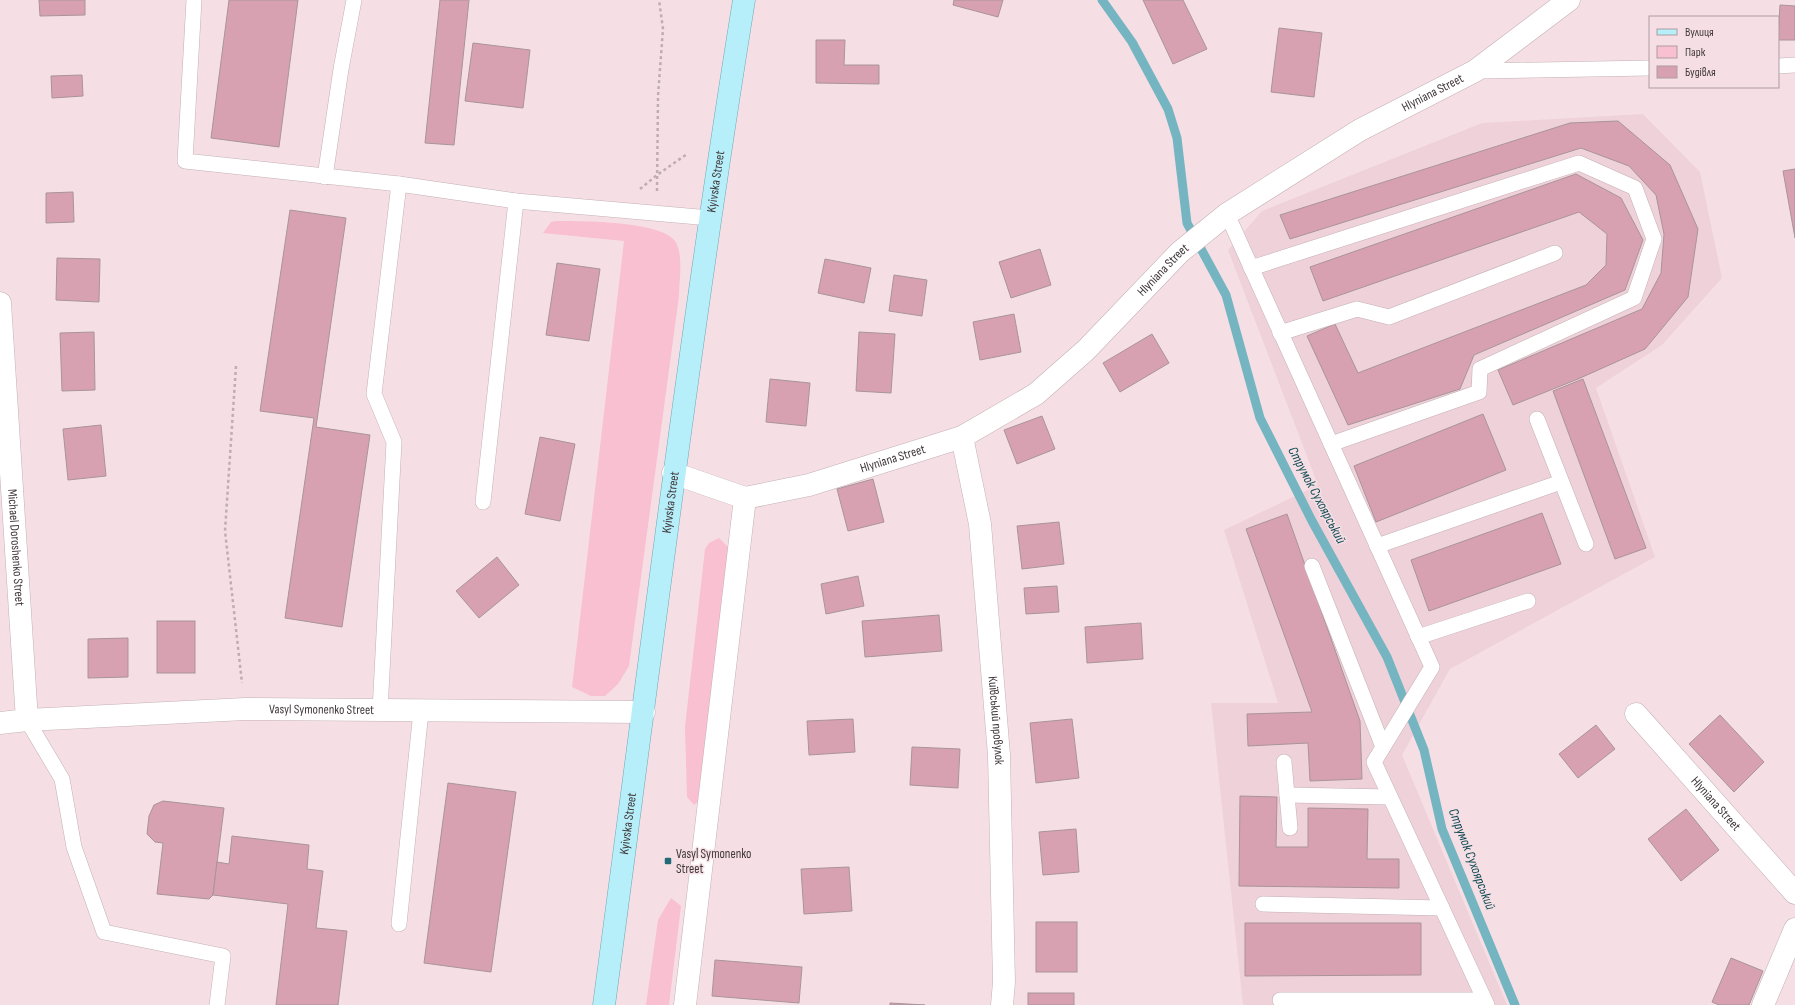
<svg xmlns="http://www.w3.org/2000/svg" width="1795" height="1005" viewBox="0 0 1795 1005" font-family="'Sofia Sans Condensed',sans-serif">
<rect width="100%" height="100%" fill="#f5dfe5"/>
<polygon fill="#efd1d9" points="1643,114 1700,172 1722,278 1662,345 1596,388 1655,557 1450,669 1402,755 1507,1005 1243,1005 1211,703 1278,703 1224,530 1318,485 1228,250 1262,211 1482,123"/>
<g fill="#f8c0d0">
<path d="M556,221c25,0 105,0 119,20 9,14 4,39 4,55l-50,370 -11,18 -13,12h-14l-19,-9 52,-446 -81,-8 8,-11z"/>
<polygon points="719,538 728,547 725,590 700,800 694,805 687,797 685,727 705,549 709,543"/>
<polygon points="671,898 681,906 669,1005 646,1005 658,920"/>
</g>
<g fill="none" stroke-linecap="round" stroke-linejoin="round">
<polyline stroke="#74b5c1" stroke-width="9" points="1102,0 1132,42 1168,109 1177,138 1187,223 1226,295 1260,418 1312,521 1387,657 1424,750 1442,829 1515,1005"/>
</g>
<g fill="#d8a1b1" stroke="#a8949a">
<polygon points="39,0 85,0 85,15 40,16"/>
<polygon points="229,0 298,0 279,147 211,138"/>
<polygon points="440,0 469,0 454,145 425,143"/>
<polygon points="954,0 1003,0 998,17 953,5"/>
<polygon points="1143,0 1183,0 1207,49 1173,64"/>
<polygon points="1780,5 1795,6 1795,40 1778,40"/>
<polygon points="1279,28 1322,33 1314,97 1271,92"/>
<polygon points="816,40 845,40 844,65 879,65 879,84 816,83"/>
<polygon points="473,43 530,50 523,108 465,101"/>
<polygon points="82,75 83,96 52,98 51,76"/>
<polygon points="1618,121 1670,165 1698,229 1688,297 1645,349 1578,379 1513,405 1498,370 1642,309 1661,273 1664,234 1656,195 1629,166 1581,148 1290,239 1280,215 1570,123"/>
<polygon points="1795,169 1795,238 1783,171"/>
<polygon points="1576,174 1621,198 1643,240 1625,290 1474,355 1460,389 1348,425 1307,336 1335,324 1358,373 1586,285 1606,265 1607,234 1579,212 1323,301 1310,267"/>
<polygon points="73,192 74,222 46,223 46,193"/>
<polygon points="290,210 346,218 316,427 370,435 342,627 285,618 314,418 260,411"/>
<polygon points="1040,249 1051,285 1011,298 999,262"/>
<polygon points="57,258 100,259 99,302 56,300"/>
<polygon points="825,259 871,268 864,303 818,293"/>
<polygon points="557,263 600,269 589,341 546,335"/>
<polygon points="894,275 927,280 922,316 889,311"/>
<polygon points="1014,314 1021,352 980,360 973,322"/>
<polygon points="94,332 95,390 62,391 60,333"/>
<polygon points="859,332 895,334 891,393 856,391"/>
<polygon points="1152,334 1169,363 1120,392 1103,363"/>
<polygon points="770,379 810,383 806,426 766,422"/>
<polygon points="1583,379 1646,548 1615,559 1553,391"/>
<polygon points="1483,414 1506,470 1376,522 1354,466"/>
<polygon points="1042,416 1055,449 1017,464 1004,430"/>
<polygon points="101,425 106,476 68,480 63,429"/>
<polygon points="540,437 575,444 560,521 525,514"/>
<polygon points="873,479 884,522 848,531 837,489"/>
<polygon points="1542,513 1561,564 1429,611 1411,560"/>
<polygon points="1287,514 1360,721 1362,779 1310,781 1308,743 1248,746 1247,714 1312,712 1246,529"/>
<polygon points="1059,522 1064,564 1022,569 1017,526"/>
<polygon points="497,557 519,585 479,618 456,591"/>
<polygon points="858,576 864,606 826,614 821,584"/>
<polygon points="1057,586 1059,612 1026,614 1024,588"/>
<polygon points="939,615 942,651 865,657 862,621"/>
<rect x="157" y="621" width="38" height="52"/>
<polygon points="1141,623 1143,659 1087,663 1085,627"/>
<polygon points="128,638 128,677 88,678 88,639"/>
<polygon points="1720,715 1764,762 1734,792 1689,744"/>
<polygon points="853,719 855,752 809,755 807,721"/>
<polygon points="1072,719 1079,778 1036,783 1030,723"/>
<polygon points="1596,725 1615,749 1578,778 1559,754"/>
<polygon points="912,747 960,749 958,788 910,785"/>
<polygon points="448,783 516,792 491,972 424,963"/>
<polygon points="1240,796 1277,797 1276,847 1308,847 1308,808 1368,809 1367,859 1399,859 1399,888 1239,886"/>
<polygon points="163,801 224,808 213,895 209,899 157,894 163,843 155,842 147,834 149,816 154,805"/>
<polygon points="1686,809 1719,850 1681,881 1648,839"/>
<polygon points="1076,829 1079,872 1043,875 1039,832"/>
<polygon points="232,836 309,845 307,869 323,871 316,928 347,931 338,1005 276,1005 288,904 213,895 217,862 229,864"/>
<polygon points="849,867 852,911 804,914 801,869"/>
<rect x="1036" y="922" width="41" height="50"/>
<polygon points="1245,923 1421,923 1421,975 1245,976"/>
<polygon points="1731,958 1763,971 1749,1005 1719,1005 1712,1002"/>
<polygon points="715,960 802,967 799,1003 712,996"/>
<rect x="1028" y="993" width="46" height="12"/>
<polygon points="890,1003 925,1005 890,1005"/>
</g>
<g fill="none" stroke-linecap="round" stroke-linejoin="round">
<defs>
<g id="service">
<polyline points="194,0 185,161 399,184 374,394 394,442 380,711"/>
<polyline points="1778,66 1795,65"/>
<polyline points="1475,71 1650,68"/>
<polyline points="325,177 341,69 354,0"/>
<polyline points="399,184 516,201 710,218"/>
<polyline points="1227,214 1432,667 1374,762 1487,1005"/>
<polyline points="1251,268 1579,163 1635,188 1654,239 1634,298 1480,369 1479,392 1331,444"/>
<polyline points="1280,333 1357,309 1389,317 1555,253"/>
<polyline points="1537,419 1586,544"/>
<polyline points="483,502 516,201"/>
<polyline points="1377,546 1561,482"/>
<polyline points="1312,566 1383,747"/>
<polyline points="1418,637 1528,601"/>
<polyline points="27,720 62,779 74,847 104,932 223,956 217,1005"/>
<polyline points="1284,762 1290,828"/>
<polyline points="1287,795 1390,797"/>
<polyline points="1263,904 1442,908"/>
<polyline points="399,924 421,711"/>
<polyline points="1280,1000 1484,1000"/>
</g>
<g id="minor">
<path id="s1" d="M0,303l27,417"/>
<path id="s2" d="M962,437l18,87 19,231 5,227 -2,23"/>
<polyline points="673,473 745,498"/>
<path id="s3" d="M745,498l64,-13 153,-48 74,-43 50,-44 94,-98 47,-38 133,-84 115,-59 94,-71"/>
<path id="s4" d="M1636,714l159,179"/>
<polyline points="685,1005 745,498"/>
<polyline points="1763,1005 1795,929"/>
</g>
<g id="tertiary">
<path id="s5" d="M0,723l27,-3 218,-11 399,3"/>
</g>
<g id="primary">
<path id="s6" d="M604,1005c45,-335 86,-671 140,-1005"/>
</g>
</defs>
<use href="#service" stroke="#c4b0b5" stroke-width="16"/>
<use href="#minor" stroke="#c4b0b5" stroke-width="23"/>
<use href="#tertiary" stroke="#c4b0b5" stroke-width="23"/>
<use href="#primary" stroke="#6da8b4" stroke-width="23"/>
<g stroke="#bfadb2" stroke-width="2.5" stroke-dasharray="3 3" stroke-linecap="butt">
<polyline points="640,189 657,175 687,154"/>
<polyline points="657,191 658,96 663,29 659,0"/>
<polyline points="236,366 225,531 242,683"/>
</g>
<use href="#service" stroke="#fff" stroke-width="15"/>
<use href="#minor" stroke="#fff" stroke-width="22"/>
<use href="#tertiary" stroke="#fff" stroke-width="22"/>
<use href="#primary" stroke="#b6eff9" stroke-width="22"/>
</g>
<rect fill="#226b76" stroke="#f5dfe5" stroke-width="1.5" x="664" y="857" width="8" height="8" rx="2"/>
<g text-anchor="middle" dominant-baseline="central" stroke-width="3" stroke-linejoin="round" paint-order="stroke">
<g font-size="13" fill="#41383b" stroke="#f5dfe5">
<text stroke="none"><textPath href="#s3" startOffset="813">Hlyniana Street</textPath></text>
<text stroke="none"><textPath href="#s6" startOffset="831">Kyivska Street</textPath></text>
<text stroke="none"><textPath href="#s3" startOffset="489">Hlyniana Street</textPath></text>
<text stroke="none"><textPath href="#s3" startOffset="153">Hlyniana Street</textPath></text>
<text stroke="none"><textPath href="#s6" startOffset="507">Kyivska Street</textPath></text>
<text stroke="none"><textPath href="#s1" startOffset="245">Michael Doroshenko Street</textPath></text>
<text stroke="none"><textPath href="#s5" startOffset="322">Vasyl Symonenko Street</textPath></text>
<text stroke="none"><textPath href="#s2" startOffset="286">Київський провулок</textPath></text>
<text stroke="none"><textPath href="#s4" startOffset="120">Hlyniana Street</textPath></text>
<text stroke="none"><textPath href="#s6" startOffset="183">Kyivska Street</textPath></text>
</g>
<g font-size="13" fill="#41383b" stroke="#f5dfe5" text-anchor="start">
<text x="676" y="854">Vasyl Symonenko<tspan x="676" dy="15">Street</tspan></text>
</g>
<g font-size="14" font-style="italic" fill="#0f4a53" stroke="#f5dfe5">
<text transform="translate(1317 495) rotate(62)">Струмок Сухоярський</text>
<text transform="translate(1472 859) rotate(69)">Струмок Сухоярський</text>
</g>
</g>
<rect x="1649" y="16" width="130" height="72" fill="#f5dfe5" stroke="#ad9ca1"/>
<rect x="1657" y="29" width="20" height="6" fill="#b6eff9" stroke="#ad9ca1"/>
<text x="1685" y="36" font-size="12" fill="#41383b">Вулиця</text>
<rect x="1657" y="46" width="20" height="12" fill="#f8c0d0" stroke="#ad9ca1"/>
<text x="1685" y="56" font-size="12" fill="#41383b">Парк</text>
<rect x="1657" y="66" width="20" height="12" fill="#d8a1b1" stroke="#ad9ca1"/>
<text x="1685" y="76" font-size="12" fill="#41383b">Будівля</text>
</svg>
